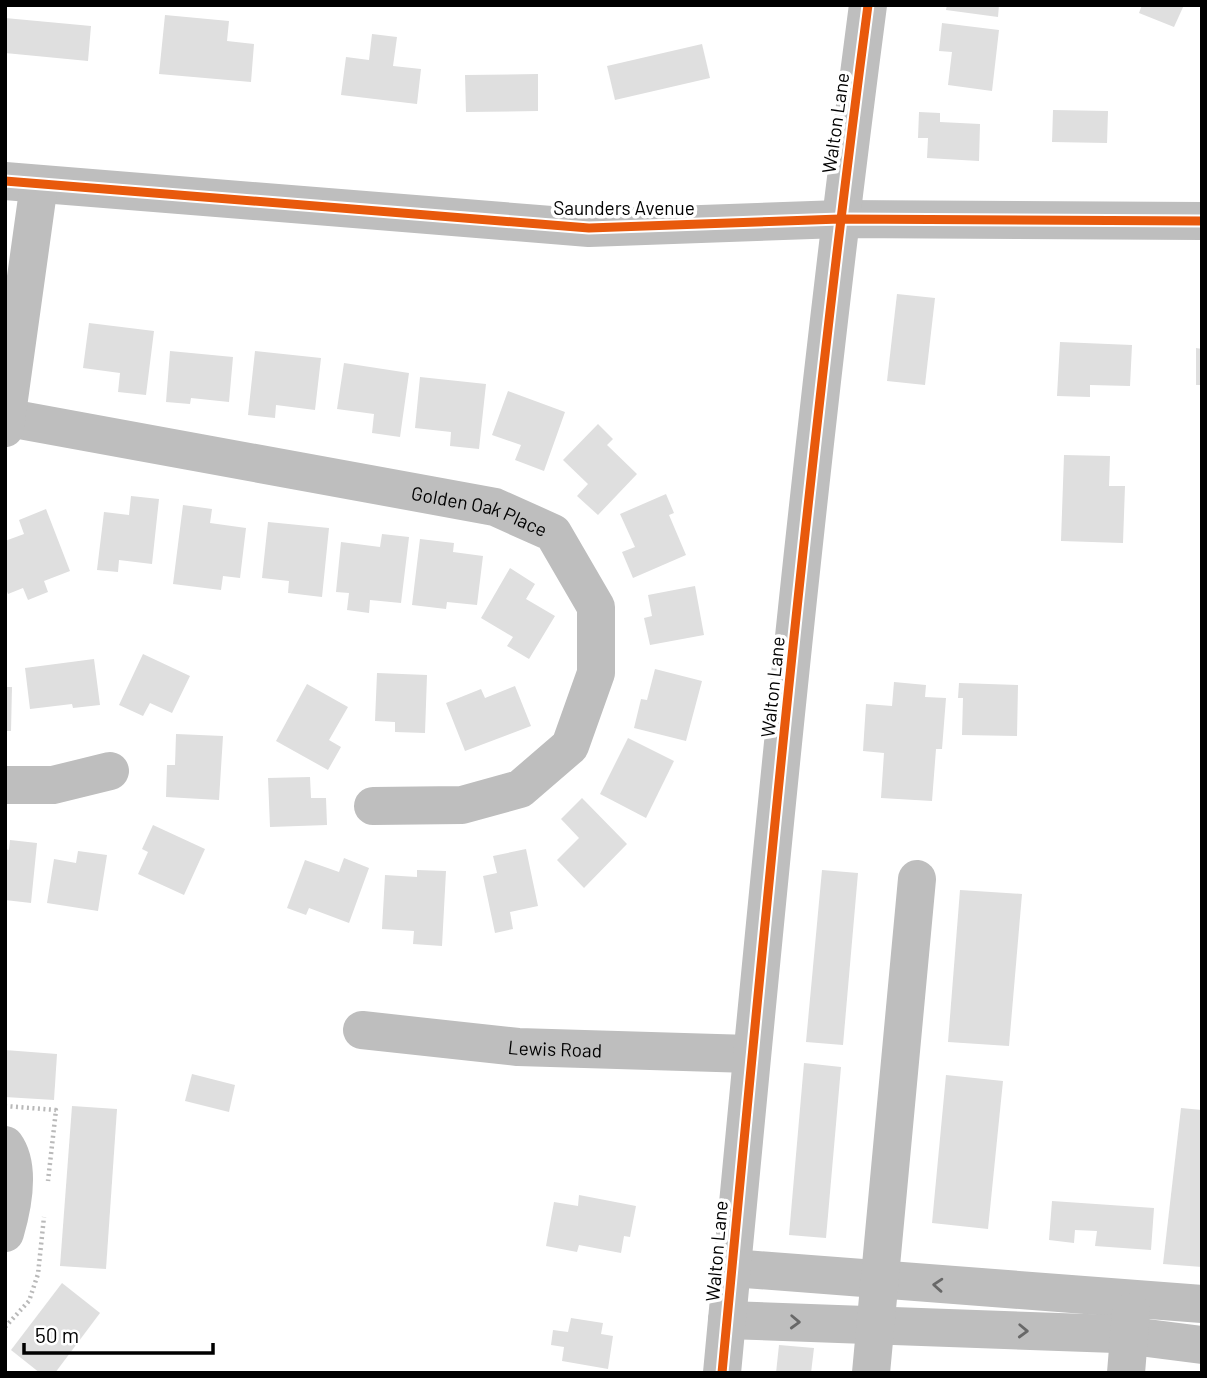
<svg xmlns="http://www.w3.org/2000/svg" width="1207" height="1378" viewBox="0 0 1207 1378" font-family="Barlow,sans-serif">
<rect width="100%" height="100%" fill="#fff"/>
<g fill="#dfdfdf">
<polygon points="947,5 999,5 998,17 946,10"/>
<polygon points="1142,5 1184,5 1174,27 1139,13"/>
<polygon points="165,15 229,21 227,41 254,44 251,82 159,74"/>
<polygon points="5,18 91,26 88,61 5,53"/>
<polygon points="942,23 999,30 992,91 948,85 952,52 939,51"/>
<polygon points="372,34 397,37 393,66 421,69 417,104 341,95 346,57 369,60"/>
<polygon points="702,44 710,78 615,100 607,66"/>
<polygon points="538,74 538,111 466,112 465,75"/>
<polygon points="1053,110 1108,111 1107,143 1052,142"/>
<polygon points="919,112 940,113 940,122 980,124 979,161 927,158 928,138 918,138"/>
<polygon points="897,294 935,298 925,385 887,381"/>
<polygon points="89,323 154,331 146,395 118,392 120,373 83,368"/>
<polygon points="1060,342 1132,345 1130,386 1090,385 1090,397 1057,396"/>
<polygon points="1196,348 1202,349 1202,385 1196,385"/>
<polygon points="170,351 233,357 229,402 191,398 190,404 166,402"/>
<polygon points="255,351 321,358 315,410 276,405 275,418 248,415"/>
<polygon points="344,363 409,373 400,437 372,433 374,414 337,409"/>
<polygon points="420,377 486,384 479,449 450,446 451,432 415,428"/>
<polygon points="508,391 565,412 544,471 515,460 521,445 492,435"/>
<polygon points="598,424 613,439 607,445 637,474 598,515 577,496 588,484 563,460"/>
<polygon points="1064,455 1110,456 1109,486 1125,486 1123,543 1061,541"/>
<polygon points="666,494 674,513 669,515 686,555 633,578 622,552 635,547 620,514"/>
<polygon points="131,496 159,499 152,564 119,560 118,572 97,570 104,512 129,515"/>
<polygon points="183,505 212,509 210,523 246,528 240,578 223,576 221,590 173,584"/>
<polygon points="46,509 70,571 44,581 48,592 28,600 23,588 8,594 5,586 5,541 24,534 19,520"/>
<polygon points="268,522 329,528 322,597 288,593 289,581 262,578"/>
<polygon points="382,534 409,537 401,603 370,600 369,613 347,610 349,593 336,592 341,542 380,547"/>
<polygon points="420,539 454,543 453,552 483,556 477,605 447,602 446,609 412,605"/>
<polygon points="510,568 535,584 526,599 555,616 529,659 507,646 513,637 481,618"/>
<polygon points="695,586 704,635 650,645 644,618 652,616 648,595"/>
<polygon points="143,654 190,676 172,713 150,703 143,716 119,705"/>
<polygon points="94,659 100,705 73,708 72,704 30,709 25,668"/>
<polygon points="655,669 702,681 686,741 634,728 641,699 647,700"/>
<polygon points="377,673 427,675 425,733 395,732 395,722 375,721"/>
<polygon points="894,682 926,685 925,697 946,698 942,749 936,749 932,801 881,798 884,753 863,751 866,704 892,706"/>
<polygon points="959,683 1018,685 1017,736 962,735 963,698 958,698"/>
<polygon points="307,684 348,707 329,740 341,747 328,770 276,741"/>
<polygon points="515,686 531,726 465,751 446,703 481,689 485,698"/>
<polygon points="5,687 12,687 11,731 5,731"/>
<polygon points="176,734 223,736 219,800 166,797 167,765 175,765"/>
<polygon points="628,738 674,761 646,818 600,794"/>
<polygon points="310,777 311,798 326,798 327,825 270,827 268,778"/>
<polygon points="582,798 627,844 584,888 557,860 579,838 561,819"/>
<polygon points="153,825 205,849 184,895 138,874 148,852 142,849"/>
<polygon points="10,840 37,843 31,903 5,900 5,849 9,850"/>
<polygon points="526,849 538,906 510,912 513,929 495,933 483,876 497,873 493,856"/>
<polygon points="78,851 107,855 98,911 47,903 54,859 76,863"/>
<polygon points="344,858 369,868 349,923 309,908 306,915 287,908 305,860 339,872"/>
<polygon points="417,870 446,871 442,946 413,944 414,931 382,929 385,875 417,877"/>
<polygon points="822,870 858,873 843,1045 806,1042"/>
<polygon points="960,890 1022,894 1009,1046 948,1042"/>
<polygon points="5,1050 57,1054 54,1100 5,1097"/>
<polygon points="804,1063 841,1067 826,1238 789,1235"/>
<polygon points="192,1074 235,1085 229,1112 185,1101"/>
<polygon points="946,1075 1003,1081 988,1229 932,1223"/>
<polygon points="72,1106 117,1109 106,1269 60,1266"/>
<polygon points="1181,1108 1202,1110 1202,1267 1163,1264"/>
<polygon points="579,1195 636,1206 630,1237 624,1236 621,1253 579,1245 577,1252 546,1246 554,1202 578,1206"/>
<polygon points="1052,1201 1154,1208 1151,1250 1095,1246 1097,1231 1075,1230 1074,1243 1049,1240"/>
<polygon points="62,1283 100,1313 55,1373 40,1373 11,1350"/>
<polygon points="571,1318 603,1323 601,1334 613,1336 608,1369 562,1361 564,1347 551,1345 553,1330 568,1332"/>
<polygon points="779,1345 814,1348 811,1373 776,1373"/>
</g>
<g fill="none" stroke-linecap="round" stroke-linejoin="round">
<g stroke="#b9b9b9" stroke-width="4.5" stroke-dasharray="2 3.5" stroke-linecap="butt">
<polyline points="5,1106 56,1110 48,1181"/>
<polyline points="5,1327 29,1301 38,1274 44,1217"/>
</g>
<g stroke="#bebebe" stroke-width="38">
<polyline points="5,181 589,228 840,219 1202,221"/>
<path id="s1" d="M9,418l486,89 58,26 43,74v66l-26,73 -50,43 -58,16 -89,1"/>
<polyline points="5,428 39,184"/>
<polyline points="5,785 53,785 110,771"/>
<path id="s2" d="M362,1030l156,17 232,7"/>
<path d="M5,1145c16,22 7,64 0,88"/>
<polyline points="732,1268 1202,1304"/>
<polyline points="727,1320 1116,1334 1202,1345"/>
<path d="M722,1373c43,-457 86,-913 146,-1368"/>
<polyline points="871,1373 917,879"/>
<polyline points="1126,1373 1131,1312"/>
</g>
<defs>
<g id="cycleway">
<polyline points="5,181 589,228 840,219 1202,221"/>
<path d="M722,1373c43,-457 86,-913 146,-1368"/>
</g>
</defs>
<use href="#cycleway" stroke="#fff" stroke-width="13"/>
<use href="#cycleway" stroke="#e8590c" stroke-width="9"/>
</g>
<defs><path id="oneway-chevron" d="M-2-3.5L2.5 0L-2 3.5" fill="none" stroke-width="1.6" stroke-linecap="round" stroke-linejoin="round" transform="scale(1.75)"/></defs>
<g stroke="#686868">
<use href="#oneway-chevron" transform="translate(938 1285) rotate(-176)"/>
<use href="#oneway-chevron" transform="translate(795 1322) rotate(2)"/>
<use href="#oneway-chevron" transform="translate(1023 1331) rotate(2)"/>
</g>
<g text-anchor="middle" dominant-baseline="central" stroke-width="7" stroke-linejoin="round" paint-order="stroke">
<g font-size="19" fill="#000" stroke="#fff">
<text transform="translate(835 123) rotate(-82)">Walton Lane</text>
<text x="624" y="207">Saunders Avenue</text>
<text stroke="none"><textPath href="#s1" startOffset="480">Golden Oak Place</textPath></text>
<text transform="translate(772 687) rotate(-84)">Walton Lane</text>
<text stroke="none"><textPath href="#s2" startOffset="194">Lewis Road</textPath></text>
<text transform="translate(716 1251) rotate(-85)">Walton Lane</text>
</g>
</g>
<rect width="1207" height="1378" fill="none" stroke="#000000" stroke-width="14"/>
<path d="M24 1343v10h189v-10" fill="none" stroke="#000000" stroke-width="3.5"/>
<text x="35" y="1343" font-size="21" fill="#000000" stroke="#ffffff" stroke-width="5" paint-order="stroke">50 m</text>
</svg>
